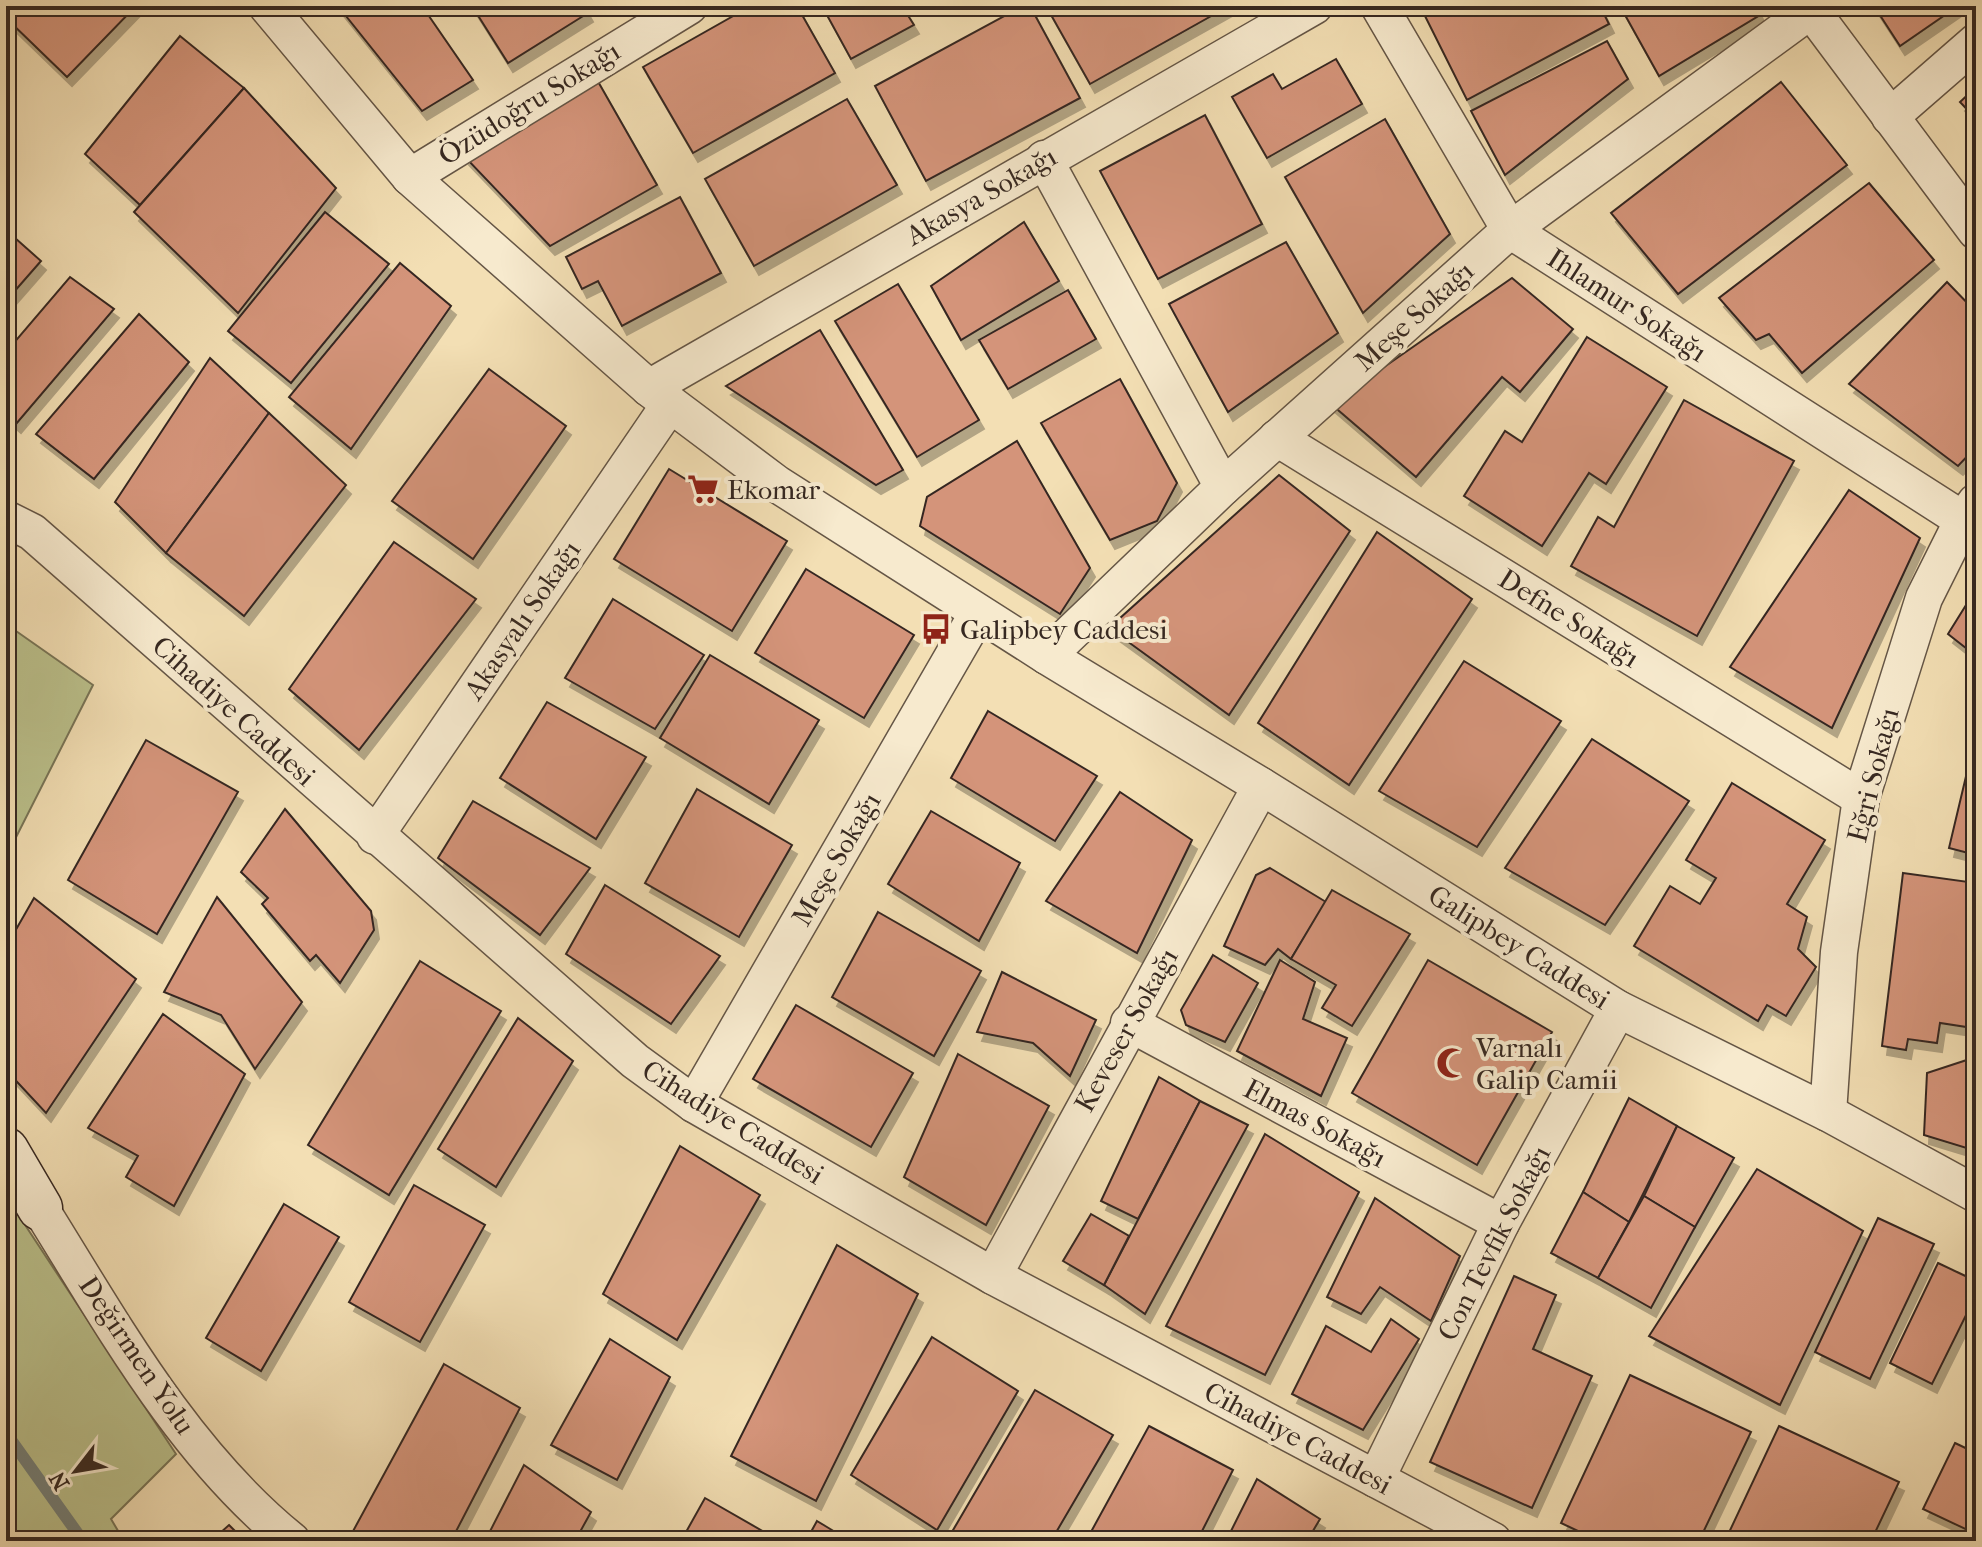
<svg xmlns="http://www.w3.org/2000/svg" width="1982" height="1547" viewBox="0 0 1982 1547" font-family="'IM FELL French Canon',serif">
<defs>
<filter id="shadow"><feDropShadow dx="5" dy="9" stdDeviation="0" flood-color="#0004"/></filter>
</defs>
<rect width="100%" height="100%" fill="#f3dfb4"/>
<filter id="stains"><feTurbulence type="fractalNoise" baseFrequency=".0025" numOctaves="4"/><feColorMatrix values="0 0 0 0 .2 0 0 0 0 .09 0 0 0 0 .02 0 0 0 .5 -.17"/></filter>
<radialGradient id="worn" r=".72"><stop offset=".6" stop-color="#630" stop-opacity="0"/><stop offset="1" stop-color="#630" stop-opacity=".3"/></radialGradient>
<g fill="#bbc18c" stroke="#787456" stroke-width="2">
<polygon points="6,624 93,685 6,857"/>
<polygon points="6,1196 176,1454 111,1519 124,1541 6,1541"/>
</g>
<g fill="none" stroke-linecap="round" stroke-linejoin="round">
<polyline stroke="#74807a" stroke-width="12" points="6,1433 83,1541"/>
</g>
<g fill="#d4947a" stroke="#362821" stroke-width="2" filter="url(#shadow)">
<polygon points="6,6 136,6 67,77 6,18"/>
<polygon points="338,6 422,6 473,80 422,111"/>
<polygon points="472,6 584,6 588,13 508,63"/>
<polygon points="751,6 797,6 835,73 693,153 643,67"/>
<polygon points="822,6 902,6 914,25 851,59"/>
<polygon points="1023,6 1030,6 1080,98 926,181 875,86"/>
<polygon points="1046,6 1229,6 1090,84"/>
<polygon points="1420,6 1600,6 1609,24 1467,100"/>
<polygon points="1620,6 1756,6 1760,15 1659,76"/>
<polygon points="1874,6 1958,6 1900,46"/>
<polygon points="180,36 244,88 140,205 85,154"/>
<polygon points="1607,41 1628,79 1505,175 1471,111"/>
<polygon points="1336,59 1362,104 1267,158 1232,97 1273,74 1282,89"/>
<polygon points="596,78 657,185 550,246 464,156"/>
<polygon points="1781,82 1847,165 1678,294 1611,213"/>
<polygon points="1976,87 1976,119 1960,102"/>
<polygon points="244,88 336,188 238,313 134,212"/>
<polygon points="847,99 897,185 754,266 705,179"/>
<polygon points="1205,115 1262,224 1158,279 1100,171"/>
<polygon points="1385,119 1450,234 1363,313 1285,177"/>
<polygon points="1869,183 1934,260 1802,373 1769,334 1756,340 1719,298"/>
<polygon points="680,197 721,273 622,326 598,281 582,289 566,257"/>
<polygon points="325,212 389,264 291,383 228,331"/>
<polygon points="1024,222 1059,281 961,340 931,286"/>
<polygon points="6,230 41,261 6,301"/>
<polygon points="1286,242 1338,333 1228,412 1169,304"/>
<polygon points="400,263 451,306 351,449 289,397"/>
<polygon points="70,277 114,309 16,424 6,415 6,352"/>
<polygon points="1512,278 1573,329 1520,392 1502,377 1416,477 1331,404"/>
<polygon points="1947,282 1976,312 1976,447 1958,466 1849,384"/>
<polygon points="898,284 979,420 917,457 835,321"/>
<polygon points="1068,290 1096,339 1008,389 979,340"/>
<polygon points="139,314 189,362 94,479 36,434"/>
<polygon points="820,330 903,470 876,485 726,386"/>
<polygon points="1587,337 1667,387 1606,484 1589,473 1542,546 1464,496 1505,431 1522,442"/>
<polygon points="210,358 269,413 166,553 115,502"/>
<polygon points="489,369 566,426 473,559 392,501"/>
<polygon points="1120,379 1177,483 1157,521 1110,540 1041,423"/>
<polygon points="1684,400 1794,461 1697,636 1571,566 1598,517 1614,527"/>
<polygon points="269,413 346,485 244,616 166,553"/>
<polygon points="1017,441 1090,568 1060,614 920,526 927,497"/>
<polygon points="669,469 787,541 732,631 614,559"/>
<polygon points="1279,475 1350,531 1229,715 1109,628"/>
<polygon points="1849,490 1920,538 1832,728 1730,667"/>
<polygon points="1377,532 1472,599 1349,785 1258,723"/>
<polygon points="394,542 476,599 359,750 289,689"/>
<polygon points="806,569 914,635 864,718 755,653"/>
<polygon points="1976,589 1976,656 1948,634"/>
<polygon points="613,599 704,655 655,729 565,678"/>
<polygon points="710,655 819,720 769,804 660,738"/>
<polygon points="1464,661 1561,721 1477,847 1379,791"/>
<polygon points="547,702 646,757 596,839 500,778"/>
<polygon points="988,711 1097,776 1055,841 951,778"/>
<polygon points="1592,739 1689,801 1605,925 1505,868"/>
<polygon points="146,740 238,792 157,934 68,880"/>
<polygon points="1972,751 1976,753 1976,855 1949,848"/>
<polygon points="1732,783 1825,840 1787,904 1807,917 1798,949 1816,967 1786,1016 1767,1005 1758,1021 1634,946 1670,886 1700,904 1716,878 1686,860"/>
<polygon points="697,789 792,845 739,937 645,883"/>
<polygon points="1120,792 1192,840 1137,953 1046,901"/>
<polygon points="473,801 590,868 540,935 438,858"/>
<polygon points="285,809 371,911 374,930 340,983 316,955 310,961 262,904 268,898 241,872"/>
<polygon points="931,811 1020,863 979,941 888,884"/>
<polygon points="1270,868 1326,902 1291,959 1278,949 1265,965 1224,946 1256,875"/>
<polygon points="1903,873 1976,883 1973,1028 1940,1023 1937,1043 1908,1039 1906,1050 1882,1046"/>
<polygon points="605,885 720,956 671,1024 566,954"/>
<polygon points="1332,890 1410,934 1352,1026 1322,1008 1336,985 1291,959"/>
<polygon points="217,897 302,1002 255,1069 221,1015 164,992"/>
<polygon points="34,898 136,979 46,1113 6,1070 6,947"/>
<polygon points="878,912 981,971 934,1056 832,997"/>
<polygon points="1213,955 1258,983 1225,1042 1186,1025 1181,1010"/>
<polygon points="1280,960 1315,982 1303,1019 1347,1038 1321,1096 1237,1051"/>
<polygon points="1428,960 1552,1032 1477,1165 1352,1093"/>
<polygon points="420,961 501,1011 389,1195 308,1145"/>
<polygon points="1002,972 1096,1020 1070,1076 1033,1043 977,1032"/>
<polygon points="796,1005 913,1073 871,1147 753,1079"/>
<polygon points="163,1014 245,1074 174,1206 126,1177 138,1156 88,1128"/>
<polygon points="518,1018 573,1061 496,1187 438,1149"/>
<polygon points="958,1054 1049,1106 986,1225 904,1177"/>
<polygon points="1976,1057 1973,1150 1924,1135 1927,1073"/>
<polygon points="1159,1077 1200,1101 1138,1219 1101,1201"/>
<polygon points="1629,1098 1677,1126 1629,1222 1583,1192"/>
<polygon points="1200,1101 1248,1125 1145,1314 1104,1285"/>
<polygon points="1677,1126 1734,1158 1695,1227 1644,1196"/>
<polygon points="1265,1134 1359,1192 1265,1375 1166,1326"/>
<polygon points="680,1146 760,1195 677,1340 603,1294"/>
<polygon points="1757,1169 1863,1231 1780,1405 1649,1336"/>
<polygon points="414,1185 485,1225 420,1342 349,1302"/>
<polygon points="1583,1192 1629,1222 1598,1278 1551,1253"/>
<polygon points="1644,1196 1695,1227 1651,1308 1598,1278"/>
<polygon points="1375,1198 1460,1256 1431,1321 1380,1287 1361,1314 1327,1297"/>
<polygon points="284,1204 339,1237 261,1371 206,1338"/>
<polygon points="1091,1214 1129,1236 1104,1285 1063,1261"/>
<polygon points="1878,1218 1934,1244 1870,1379 1815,1352"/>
<polygon points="837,1245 918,1294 816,1501 731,1456"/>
<polygon points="1938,1263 1976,1281 1976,1295 1932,1384 1890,1363"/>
<polygon points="1514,1276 1556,1295 1533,1349 1592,1376 1532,1508 1430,1462"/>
<polygon points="1391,1319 1419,1339 1363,1430 1292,1394 1326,1326 1371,1352"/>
<polygon points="932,1337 1018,1391 937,1530 851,1475"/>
<polygon points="610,1339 670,1377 617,1480 551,1445"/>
<polygon points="444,1364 520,1408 451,1541 367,1541 352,1533"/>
<polygon points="1630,1375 1751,1432 1699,1541 1599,1541 1561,1523"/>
<polygon points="1035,1390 1113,1435 1051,1541 956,1541 949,1537"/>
<polygon points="1149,1426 1233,1470 1197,1541 1086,1541"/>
<polygon points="1779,1426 1899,1482 1871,1541 1725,1541"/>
<polygon points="1955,1443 1976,1453 1976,1534 1923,1509"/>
<polygon points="524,1465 591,1512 575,1541 485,1541"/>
<polygon points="1257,1479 1320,1519 1307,1541 1226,1541"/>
<polygon points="705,1498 780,1541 681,1541"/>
<polygon points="817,1521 850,1541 806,1541"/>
<polygon points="229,1525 245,1541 211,1541"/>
</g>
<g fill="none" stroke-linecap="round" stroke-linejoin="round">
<defs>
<g id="street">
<polyline points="267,6 410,177 649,388 777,484 1047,656 1261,786 1618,1009 1828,1113 1976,1194"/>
<polyline points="1379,6 1510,230 1963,520"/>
<polyline points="1808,6 1976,231"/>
<polyline points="1890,117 1976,42"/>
<polyline points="1044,159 1223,487"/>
<polyline points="410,177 689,6"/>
<polyline points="649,388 1314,6"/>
<polyline points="1277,438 1861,798"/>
<polyline points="6,519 32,532 635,1061 694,1104 993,1276 1493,1541"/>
<polyline points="1047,656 1223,487 1510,230 1811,10"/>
<polyline points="375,836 670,404"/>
<polyline points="1129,1023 1501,1223"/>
<polyline points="694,1104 978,613"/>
<polyline points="1828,1113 1839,952 1861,798 1924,598 1963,520 1976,502"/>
<path d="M40,1208c73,117 143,245 252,333"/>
<polyline points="993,1276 1261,786"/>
<polyline points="1376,1479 1501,1223 1618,1009"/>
</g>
<polyline id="secondary" points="6,1150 40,1208"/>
</defs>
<use href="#street" stroke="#655646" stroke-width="39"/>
<use href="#secondary" stroke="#362821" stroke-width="47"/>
<use href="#street" stroke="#f7eace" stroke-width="36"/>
<use href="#secondary" stroke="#f7eace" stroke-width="44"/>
</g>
<defs>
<symbol id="supermarket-bare" viewBox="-9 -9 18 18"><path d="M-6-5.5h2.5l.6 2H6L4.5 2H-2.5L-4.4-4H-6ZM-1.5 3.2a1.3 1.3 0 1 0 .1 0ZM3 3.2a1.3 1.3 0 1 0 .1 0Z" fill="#8f2418" stroke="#f7eace" stroke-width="2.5" paint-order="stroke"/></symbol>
<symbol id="bus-bare" viewBox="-9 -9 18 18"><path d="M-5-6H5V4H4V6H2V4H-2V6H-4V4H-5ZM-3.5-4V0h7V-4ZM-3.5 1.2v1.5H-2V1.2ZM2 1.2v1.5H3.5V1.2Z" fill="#8f2418" stroke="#f7eace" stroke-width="2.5" paint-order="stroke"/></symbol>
<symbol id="mosque-bare" viewBox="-9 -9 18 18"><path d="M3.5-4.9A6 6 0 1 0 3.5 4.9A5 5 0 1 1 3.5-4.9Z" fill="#8f2418" stroke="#f7eace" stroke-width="2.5" paint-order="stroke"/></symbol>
</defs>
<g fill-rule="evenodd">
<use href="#supermarket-bare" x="681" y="467" width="44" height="44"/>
<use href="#bus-bare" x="914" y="607" width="44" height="44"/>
<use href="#mosque-bare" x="1430" y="1041" width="44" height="44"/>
</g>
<g text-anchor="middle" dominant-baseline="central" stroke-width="8" stroke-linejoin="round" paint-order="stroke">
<g font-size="28" fill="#362821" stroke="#f7eace">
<text transform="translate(529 103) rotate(-32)">Özüdoğru Sokağı</text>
<text transform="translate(981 196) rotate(-30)">Akasya Sokağı</text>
<text transform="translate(1627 305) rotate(33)">Ihlamur Sokağı</text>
<text transform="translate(1414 316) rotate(-42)">Meşe Sokağı</text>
<text transform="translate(1569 618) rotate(32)">Defne Sokağı</text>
<text transform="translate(522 620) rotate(-56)">Akasyalı Sokağı</text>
<text transform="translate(234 711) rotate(42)">Cihadiye Caddesi</text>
<text transform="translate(1873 775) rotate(-76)">Eğri Sokağı</text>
<text transform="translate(836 859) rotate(-60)">Meşe Sokağı</text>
<text transform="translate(1519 947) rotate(32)">Galipbey Caddesi</text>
<text transform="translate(1126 1030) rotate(-61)">Keveser Sokağı</text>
<text transform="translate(733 1122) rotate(32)">Cihadiye Caddesi</text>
<text transform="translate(1315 1123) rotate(28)">Elmas Sokağı</text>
<text transform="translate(1494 1243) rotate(-63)">Con Tevfik Sokağı</text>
<text transform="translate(137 1355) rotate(56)">Değirmen Yolu</text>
<text transform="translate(1298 1438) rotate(28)">Cihadiye Caddesi</text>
</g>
<g font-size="28" fill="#362821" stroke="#f7eace" text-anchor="start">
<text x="727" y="489">Ekomar</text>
<text x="960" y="629">Galipbey Caddesi</text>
<text x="1476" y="1047">Varnalı<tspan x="1476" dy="32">Galip Camii</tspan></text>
</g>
</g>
<rect width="1982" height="1547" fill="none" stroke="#f3dfb4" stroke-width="32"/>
<rect x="8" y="8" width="1966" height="1531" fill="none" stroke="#362821" stroke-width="4"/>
<rect x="16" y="16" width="1950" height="1515" fill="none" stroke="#362821" stroke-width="2"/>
<g transform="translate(76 1471) rotate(239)" stroke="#f7eace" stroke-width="6" paint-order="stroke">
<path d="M0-6L14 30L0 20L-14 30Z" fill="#362821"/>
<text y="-12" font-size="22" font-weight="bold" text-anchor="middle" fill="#362821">N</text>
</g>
<rect width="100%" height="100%" filter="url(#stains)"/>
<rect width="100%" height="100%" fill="url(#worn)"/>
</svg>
